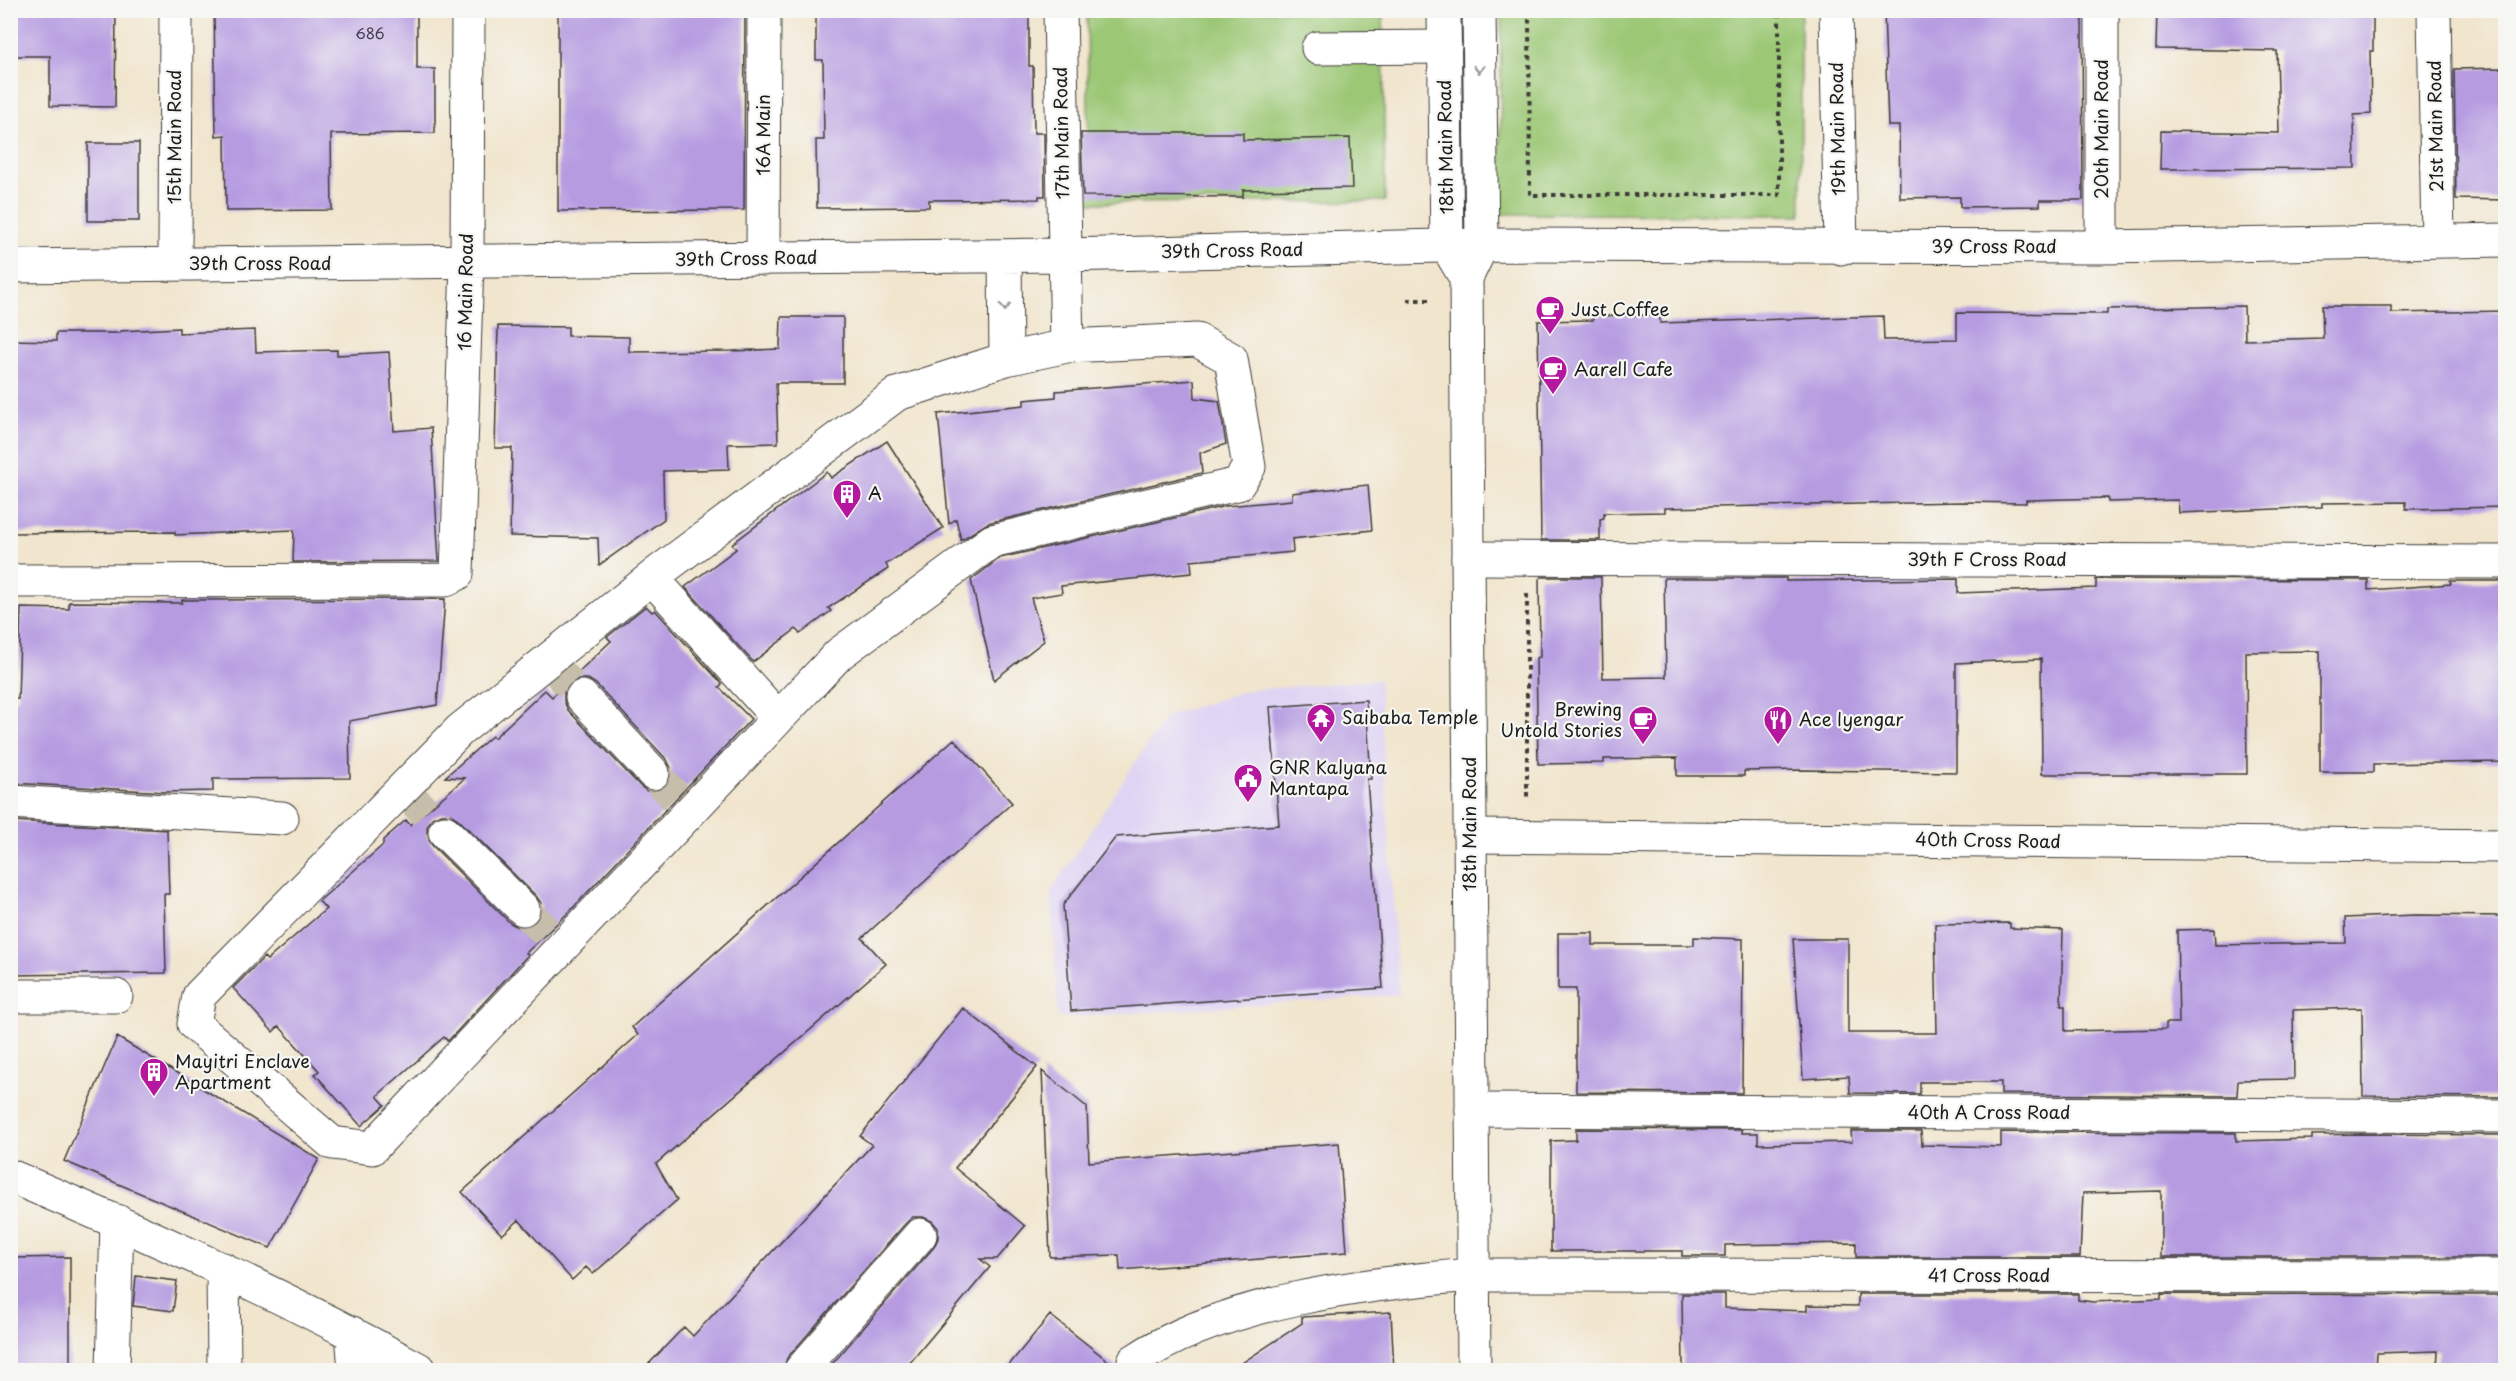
<svg xmlns="http://www.w3.org/2000/svg" width="2516" height="1381" font-family="'Playpen Sans',sans-serif">
  <rect width="100%" height="100%" fill="#f6f6f2"/>
  <filter id="ink" filterUnits="userSpaceOnUse"><feTurbulence type="fractalNoise" baseFrequency=".0167" numOctaves="2"/><feDisplacementMap in="SourceGraphic" scale="12" xChannelSelector="R" yChannelSelector="G"/><feConvolveMatrix kernelMatrix="1 2 1 2 8 2 1 2 1" color-interpolation-filters="sRGB"/></filter>
  <filter id="wash" filterUnits="userSpaceOnUse"><feTurbulence type="fractalNoise" baseFrequency=".008" numOctaves="4" result="noise"/><feDisplacementMap in="SourceGraphic" scale="24" xChannelSelector="R" yChannelSelector="G"/><feGaussianBlur stdDeviation="1.35" result="paint"/><feColorMatrix in="noise" values="0 0 0 0 0 0 0 0 0 0 0 0 0 0 0 0 0 1.4 0 .05"/><feComposite in="paint" operator="in"/></filter>
  <g filter="url(#wash)">
    <rect width="100%" height="100%" fill="#f1e5cd"/>
    <path fill="#e0d4f4" d="M 1379,680 L 1399,995 L 1058,1018 L 1051,891 L 1165,717 L 1247,690 Z"/>
    <path fill="#9cc876" stroke="#5c7249" stroke-width="1.5" d="M 1087,11 L 1383,11 L 1385,201 L 1089,203 Z
      M 1501,11 L 1801,11 L 1801,215 L 1500,214 Z"/>
    <g id="blocks">
      <path fill="#b69be1" fill-rule="evenodd" d="M 10,10 L 116,10 L 115,107 L 50,106 L 50,56 L 10,56 Z
        M 214,10 L 417,10 L 417,69 L 435,69 L 435,133 L 331,134 L 332,210 L 226,211 L 225,135 L 216,136 Z
        M 558,10 L 745,10 L 744,210 L 558,211 Z
        M 816,10 L 1029,10 L 1029,66 L 1033,66 L 1034,133 L 1044,133 L 1045,196 L 1039,196 L 1039,199 L 929,200 L 929,207 L 817,208 L 816,140 L 824,140 L 823,60 L 816,60 Z
        M 1884,10 L 2082,10 L 2083,200 L 2040,200 L 2040,206 L 1960,207 L 1960,197 L 1900,198 L 1899,126 L 1888,126 Z
        M 2157,10 L 2373,10 L 2373,51 L 2370,51 L 2371,114 L 2354,115 L 2355,168 L 2160,169 L 2161,131 L 2279,133 L 2277,51 L 2156,49 Z
        M 2505,68 L 2505,200 L 2456,199 L 2454,69 Z
        M 1081,133 L 1243,133 L 1243,140 L 1350,138 L 1352,188 L 1243,190 L 1243,197 L 1083,196 Z
        M 88,143 L 139,143 L 139,221 L 88,221 Z
        M 2244,306 L 2245,340 L 2323,338 L 2322,306 L 2391,306 L 2391,313 L 2505,311 L 2505,507 L 2406,509 L 2406,502 L 2322,503 L 2322,507 L 2179,513 L 2178,500 L 2108,502 L 2108,498 L 2026,500 L 2026,503 L 1961,502 L 1665,508 L 1665,512 L 1604,513 L 1604,518 L 1600,519 L 1600,540 L 1541,540 L 1538,321 L 1593,320 L 1593,316 L 1660,315 L 1660,323 L 1883,316 L 1884,340 L 1957,339 L 1957,313 L 2107,314 L 2107,309 Z
        M 781,317 L 843,317 L 843,383 L 776,383 L 778,443 L 728,444 L 729,469 L 663,471 L 664,519 L 599,565 L 598,538 L 510,536 L 512,448 L 495,448 L 498,326 L 568,327 L 568,336 L 629,337 L 629,352 L 732,351 L 780,349 Z
        M 179,328 L 179,333 L 255,330 L 256,352 L 337,350 L 337,355 L 389,352 L 394,431 L 431,428 L 439,561 L 293,562 L 294,530 L 175,535 L 175,532 L 10,533 L 10,340 L 56,341 L 56,333 L 120,333 L 120,331 Z
        M 1194,380 L 1195,398 L 1219,401 L 1226,444 L 1200,453 L 1202,473 L 988,523 L 961,540 L 956,519 L 949,524 L 938,414 L 1024,405 L 1024,400 L 1056,397 L 1056,391 Z
        M 887,441 L 943,528 L 886,564 L 888,569 L 828,608 L 831,611 L 800,634 L 796,629 L 753,662 L 685,587 L 736,549 L 732,544 L 827,472 L 831,478 Z
        M 1368,485 L 1372,530 L 1292,539 L 1293,552 L 1191,561 L 1192,573 L 1061,586 L 1062,593 L 1031,598 L 1044,641 L 994,680 L 971,580 L 1000,558 L 1226,506 L 1292,500 L 1292,493 Z
        M 1541,577 L 1601,577 L 1603,678 L 1666,677 L 1664,578 L 1786,578 L 1786,581 L 1958,579 L 1958,593 L 2096,588 L 2096,579 L 2368,580 L 2368,590 L 2451,584 L 2450,581 L 2505,581 L 2505,762 L 2374,764 L 2374,772 L 2320,772 L 2320,651 L 2246,652 L 2247,774 L 2042,774 L 2041,659 L 1956,663 L 1956,772 L 1804,770 L 1744,771 L 1744,776 L 1677,776 L 1677,758 L 1604,759 L 1604,763 L 1538,764 L 1536,658 L 1540,657 L 1539,579 Z
        M 445,599 L 437,705 L 349,721 L 350,778 L 213,779 L 213,791 L 165,792 L 13,783 L 13,699 L 18,699 L 21,608 L 69,609 L 69,602 L 182,603 L 182,600 Z
        M 646,606 L 652,612 L 655,610 L 722,684 L 719,687 L 751,719 L 569,912 L 526,953 L 528,955 L 448,1041 L 444,1037 L 377,1096 L 385,1105 L 361,1126 L 315,1074 L 319,1071 L 279,1026 L 273,1032 L 233,988 L 264,957 L 267,960 L 326,909 L 319,901 L 383,845 L 383,840 L 406,820 L 410,825 L 465,778 L 445,777 L 492,736 L 494,738 L 545,690 L 552,697 L 611,641 L 607,637 ZM 578,679 L 588,679 L 596,684 L 667,760 L 671,768 L 671,778 L 665,787 L 657,791 L 647,791 L 640,786 L 568,710 L 564,701 L 564,691 L 570,683 ZM 441,814 L 450,814 L 458,819 L 536,896 L 541,903 L 541,913 L 536,923 L 527,927 L 518,927 L 510,923 L 432,845 L 427,836 L 427,827 L 432,818 Z
        M 1366,700 L 1371,779 L 1367,779 L 1383,988 L 1071,1011 L 1063,905 L 1116,837 L 1279,825 L 1270,707 Z
        M 954,739 L 1012,803 L 862,938 L 886,964 L 656,1164 L 677,1200 L 593,1274 L 586,1267 L 572,1280 L 519,1220 L 502,1235 L 462,1192 L 638,1035 L 632,1027 Z
        M 14,821 L 167,830 L 169,894 L 164,894 L 166,973 L 10,975 L 10,824 L 14,824 Z
        M 2415,915 L 2505,916 L 2505,1097 L 2363,1096 L 2362,1008 L 2293,1010 L 2294,1079 L 2238,1080 L 2237,1096 L 2001,1094 L 2001,1082 L 1920,1082 L 1920,1094 L 1850,1093 L 1849,1076 L 1803,1079 L 1793,939 L 1848,939 L 1848,1033 L 1937,1033 L 1935,924 L 2010,923 L 2010,928 L 2063,930 L 2061,1006 L 2065,1006 L 2065,1031 L 2166,1029 L 2166,1023 L 2179,1023 L 2177,930 L 2214,929 L 2215,945 L 2346,943 L 2345,918 Z
        M 1558,933 L 1593,933 L 1593,945 L 1694,945 L 1694,937 L 1743,939 L 1742,1093 L 1576,1092 L 1576,989 L 1558,989 Z
        M 963,1008 L 1037,1067 L 955,1168 L 1025,1226 L 997,1259 L 980,1259 L 990,1267 L 903,1371 L 826,1371 L 934,1247 L 938,1238 L 938,1228 L 932,1221 L 923,1217 L 913,1217 L 906,1223 L 787,1358 L 783,1371 L 642,1371 L 684,1327 L 693,1336 L 872,1145 L 860,1136 Z
        M 117,1037 L 319,1159 L 270,1248 L 64,1161 Z
        M 1042,1071 L 1087,1107 L 1089,1162 L 1339,1143 L 1347,1252 L 1120,1270 L 1119,1255 L 1050,1257 Z
        M 1576,1129 L 1742,1130 L 1742,1133 L 1758,1133 L 1758,1144 L 1852,1142 L 1851,1131 L 1921,1131 L 1922,1145 L 2001,1147 L 2001,1132 L 2236,1133 L 2236,1141 L 2312,1139 L 2312,1135 L 2363,1134 L 2505,1135 L 2505,1257 L 2161,1257 L 2161,1191 L 2083,1193 L 2080,1257 L 1856,1257 L 1856,1243 L 1725,1245 L 1725,1256 L 1682,1256 L 1682,1251 L 1551,1251 L 1551,1141 L 1576,1140 Z
        M 70,1257 L 70,1371 L 10,1371 L 10,1311 L 15,1311 L 14,1258 Z
        M 136,1276 L 177,1281 L 173,1311 L 133,1306 Z
        M 1682,1294 L 1725,1294 L 1725,1308 L 1807,1311 L 1807,1305 L 1858,1306 L 1858,1294 L 2078,1294 L 2078,1300 L 2093,1302 L 2161,1299 L 2161,1294 L 2505,1295 L 2505,1371 L 2437,1371 L 2438,1351 L 2377,1353 L 2376,1371 L 1683,1371 Z
        M 1391,1312 L 1394,1371 L 1230,1371 L 1302,1323 L 1302,1317 Z
        M 1050,1315 L 1117,1368 L 1118,1371 L 1004,1371 Z"/>
    </g>
  </g>
  <g filter="url(#ink)">
    <use href="#blocks" fill-opacity="0" stroke="#3c3a37" stroke-width="1.5"/>
    <g fill="none" stroke-linecap="round" stroke-linejoin="round">
      <path stroke="#c6bdaa" stroke-width="33" stroke-dasharray="33 16" stroke-linecap="butt" d="M 548,661 L 582,697
        M 653,773 L 690,812
        M 402,789 L 445,832
        M 523,909 L 562,947"/>
      <g stroke="#3c3a37" stroke-width="35">
        <path id="minor" d="M 1060,10 L 1067,346
          M 1836,10 L 1841,248
          M 2102,10 L 2102,247
          M 2434,10 L 2438,241
          M 1318,48 L 1445,47
          M 1005,256 L 1006,359
          M 763,259 L 764,10
          M 175,264 L 176,10
          M 10,266 L 1065,255 L 1482,245 L 2102,247 L 2506,240
          M 1197,340 L 1231,359 L 1249,467 L 1238,484 L 992,541 L 839,654 L 372,1148 L 332,1143 L 194,1024 L 199,996 L 460,730 L 660,571 L 897,394 L 1006,359 L 1067,346 Z
          M 1468,558 L 2506,562
          M 652,578 L 778,718
          M 10,581 L 446,580 L 457,574 L 467,262 L 468,10
          M 582,697 L 653,773
          M 10,802 L 282,818
          M 445,832 L 523,909
          M 1470,836 L 2506,846
          M 10,996 L 116,996
          M 1472,1110 L 2506,1116
          M 10,1176 C 150,1235 288,1297 420,1370
          M 223,1269 L 224,1370
          M 352,1333 L 355,1370
          M 1134,1361 C 1222,1301 1368,1283 1473,1275 L 2506,1276
          M 113,1370 L 117,1221
          M 801,1370 L 920,1235"/>
      </g>
      <g stroke="#3c3a37" stroke-width="35">
        <path id="major" d="M 1444,10 L 1447,246 L 1466,278
          M 1474,1370 L 1466,278 L 1482,245 L 1479,10"/>
      </g>
      <path stroke="#3c3a37" stroke-width="4" stroke-dasharray="4.5 4.5" stroke-linecap="butt" d="M 1529,10 L 1530,195 L 1779,195 L 1779,10
        M 1407,300 L 1429,300
        M 1527,594 L 1527,800"/>
      <use href="#minor" stroke="#fff" stroke-width="33"/>
      <use href="#major" stroke="#fff" stroke-width="33"/>
    </g>
    <defs><path id="oneway-chevron" d="M-2-3.5L2.5 0L-2 3.5" fill="none" stroke-width="1.6" stroke-linecap="round" stroke-linejoin="round" transform="scale(1.5)"/></defs>
    <g stroke="#999">
      <use href="#oneway-chevron" transform="translate(1479 69) rotate(89)"/>
      <use href="#oneway-chevron" transform="translate(1005 307) rotate(89)"/>
    </g>
  </g>
  <defs>
    <g id="cafe-pin" transform="scale(1.5)"><path d="M0 17L-7.5 6A9.5 9.5 0 1 1 7.5 6Z" fill="#b5179e" stroke="#f6f6f2"/><path d="M-5.5-4.5H6V0H3Q3 3.5 0 3.5H-2.5Q-5.5 3.5-5.5 0ZM3-3.2v2h1.7v-2ZM-6 4.5H4V6H-6Z" fill="#fff"/></g>
    <g id="building-pin" transform="scale(1.5)"><path d="M0 17L-7.5 6A9.5 9.5 0 1 1 7.5 6Z" fill="#b5179e" stroke="#f6f6f2"/><path d="M-4-6H4V6H1V3H-1V6H-4ZM-2.5-4.3h1.7v1.8h-1.7ZM.8-4.3h1.7v1.8H.8ZM-2.5-1h1.7V.8h-1.7ZM.8-1h1.7V.8H.8Z" fill="#fff"/></g>
    <g id="temple-pin" transform="scale(1.5)"><path d="M0 17L-7.5 6A9.5 9.5 0 1 1 7.5 6Z" fill="#b5179e" stroke="#f6f6f2"/><path d="M0-6L5-2H3V0L6.5 2.5H4V6H1.5V3h-3V6H-4V2.5H-6.5L-3 0V-2H-5Z" fill="#fff"/></g>
    <g id="restaurant-pin" transform="scale(1.5)"><path d="M0 17L-7.5 6A9.5 9.5 0 1 1 7.5 6Z" fill="#b5179e" stroke="#f6f6f2"/><path d="M-5-6h1v4h1v-4h1v4h1v-4h1v5L-1.5 .5V6h-2V.5L-5-1ZM5-6V6H3V1.5H1.5Q1.5-4 5-6Z" fill="#fff"/></g>
    <g id="civic-pin" transform="scale(1.5)"><path d="M0 17L-7.5 6A9.5 9.5 0 1 1 7.5 6Z" fill="#b5179e" stroke="#f6f6f2"/><path d="M-.6-6.5H3V-4.5H.6V-3L4-1V1h2V6H-6V1h2V-1L-.6-3ZM-1.2 2.5V6h2.4V2.5Z" fill="#fff"/></g>
  </defs>
  <g fill-rule="evenodd">
    <use href="#cafe-pin" x="1550" y="310"/>
    <use href="#cafe-pin" x="1553" y="370"/>
    <use href="#building-pin" x="847" y="494"/>
    <use href="#temple-pin" x="1321" y="718"/>
    <use href="#cafe-pin" x="1643" y="720"/>
    <use href="#restaurant-pin" x="1778" y="720"/>
    <use href="#civic-pin" x="1248" y="778"/>
    <use href="#building-pin" x="154" y="1072"/>
  </g>
  <g text-anchor="middle" stroke-width="4.5" stroke-linejoin="round" paint-order="stroke">
    <g font-size="15" fill="#423c4d">
      <text x="370" y="39">686</text>
    </g>
    <g font-size="18" fill="#1c1c1c" stroke="#f6f6f2">
      <text transform="translate(2436 126) rotate(-91)" y="6">21st Main Road</text>
      <text transform="translate(1838 129) rotate(-91)" y="6">19th Main Road</text>
      <text transform="translate(2102 129) rotate(-90)" y="6">20th Main Road</text>
      <text transform="translate(1062 133) rotate(-91)" y="6">17th Main Road</text>
      <text transform="translate(764 135) rotate(-90)" y="6">16A Main</text>
      <text transform="translate(175 137) rotate(-90)" y="6">15th Main Road</text>
      <text transform="translate(1446 147) rotate(-91)" y="6">18th Main Road</text>
      <text x="1994" y="253">39 Cross Road</text>
      <text transform="translate(1232 251) rotate(-1)" y="6">39th Cross Road</text>
      <text transform="translate(746 259) rotate(-1)" y="6">39th Cross Road</text>
      <text x="260" y="270">39th Cross Road</text>
      <text transform="translate(466 292) rotate(-89)" y="6">16 Main Road</text>
      <text x="1987" y="566">39th F Cross Road</text>
      <text transform="translate(1470 824) rotate(-90)" y="6">18th Main Road</text>
      <text transform="translate(1988 841) rotate(1)" y="6">40th Cross Road</text>
      <text x="1989" y="1119">40th A Cross Road</text>
      <text x="1989" y="1282">41 Cross Road</text>
    </g>
    <g font-size="18" fill="#1c1c1c" stroke="#f6f6f2" text-anchor="start">
      <text x="1571" y="316">Just Coffee</text>
      <text x="1574" y="376">Aarell Cafe</text>
      <text x="868" y="500">A</text>
      <text x="1622" y="716" text-anchor="end">Brewing<tspan x="1622" dy="21">Untold Stories</tspan></text>
      <text x="1342" y="724">Saibaba Temple</text>
      <text x="1799" y="726">Ace Iyengar</text>
      <text x="1269" y="774">GNR Kalyana<tspan x="1269" dy="21">Mantapa</tspan></text>
      <text x="175" y="1068">Mayitri Enclave<tspan x="175" dy="21">Apartment</tspan></text>
    </g>
  </g>
  <rect width="2516" height="1381" fill="none" stroke="#f6f6f2" stroke-width="36"/>
</svg>
